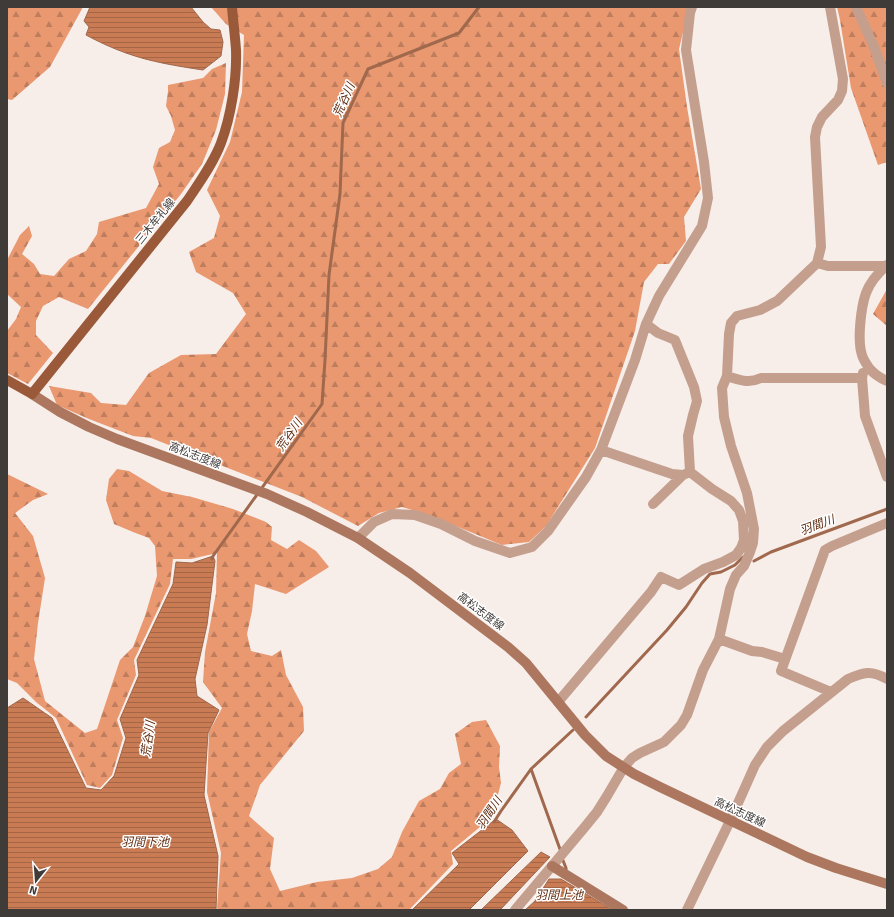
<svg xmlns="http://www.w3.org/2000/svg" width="894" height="917" font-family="Signika,'Noto Sans JP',sans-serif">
  <defs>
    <pattern id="forest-firs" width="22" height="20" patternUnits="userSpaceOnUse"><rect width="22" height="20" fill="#e99870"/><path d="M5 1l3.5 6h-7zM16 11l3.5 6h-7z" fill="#be7d5d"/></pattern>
    <pattern id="water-rules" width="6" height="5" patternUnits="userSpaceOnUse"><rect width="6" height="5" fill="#c97b54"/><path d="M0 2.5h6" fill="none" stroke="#a56647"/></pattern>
  </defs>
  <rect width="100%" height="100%" fill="#f7ede9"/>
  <path fill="url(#forest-firs)" d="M 7,7 L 83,7 L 50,67 L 12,100 L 7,99 Z
    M 211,7 L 689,7 L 679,49 L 687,107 L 701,189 L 684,217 L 686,241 L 669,264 L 658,264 L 644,282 L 635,331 L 595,448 L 546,526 L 529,542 L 502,545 L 429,515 L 402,507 L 379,513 L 358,526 L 302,497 L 151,438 L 133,436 L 89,419 L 57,405 L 49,386 L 91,393 L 101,403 L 126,405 L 149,373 L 181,355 L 216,354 L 246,314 L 233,293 L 196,272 L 189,252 L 214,238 L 220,216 L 207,190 L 230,142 L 242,92 L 244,35 L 226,24 Z
    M 837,7 L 887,7 L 887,162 L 878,165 L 851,88 L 840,20 Z
    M 226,63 L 225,94 L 216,130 L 202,164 L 181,194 L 88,309 L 59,297 L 43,306 L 36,321 L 36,335 L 53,353 L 28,384 L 7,373 L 7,331 L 16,319 L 21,307 L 7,294 L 7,260 L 20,235 L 29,226 L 32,236 L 22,254 L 34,264 L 40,274 L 54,276 L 69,259 L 86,251 L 97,234 L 99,222 L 146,208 L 159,184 L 153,167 L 159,148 L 170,142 L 175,130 L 171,116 L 166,106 L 168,91 L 168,85 L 203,78 L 212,69 Z
    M 887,289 L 887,326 L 873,314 Z
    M 117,469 L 129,471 L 162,491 L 192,497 L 233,509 L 266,522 L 272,527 L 271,540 L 287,549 L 299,540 L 316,551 L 329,567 L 286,594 L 255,584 L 252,611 L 247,634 L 251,651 L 272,656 L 281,650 L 286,675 L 303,707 L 304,731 L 260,785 L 249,816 L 274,838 L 270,869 L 280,891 L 317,882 L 352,878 L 378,869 L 392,857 L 402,832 L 419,801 L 440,789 L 449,773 L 461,764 L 455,734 L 472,722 L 486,720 L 500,746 L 499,767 L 501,783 L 492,817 L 451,851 L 453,864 L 409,910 L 219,910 L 217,908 L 221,853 L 207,792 L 209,732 L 222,708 L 203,682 L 205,652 L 216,593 L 217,553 L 191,559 L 173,559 L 170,584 L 134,660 L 136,675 L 117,720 L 123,738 L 112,775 L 100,788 L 87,785 L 56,718 L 36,702 L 17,683 L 7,679 L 7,474 L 48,494 L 33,500 L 15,513 L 33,536 L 45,578 L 38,623 L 34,659 L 45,701 L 85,733 L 97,729 L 120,660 L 133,647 L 145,616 L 157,576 L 155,546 L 149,538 L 133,532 L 114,524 L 106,500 L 109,479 Z"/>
  <path fill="url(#water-rules)" stroke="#a0684c" d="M 90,7 L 191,7 L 203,22 L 211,29 L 220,30 L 223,42 L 221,56 L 203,70 C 177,66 151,62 126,53 C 112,48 99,42 86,35 L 89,27 L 84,21 Z
    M 213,556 L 215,561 L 207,625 L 195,679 L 197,696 L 219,710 L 208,733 L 204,795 L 218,856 L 216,910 L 7,910 L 7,708 L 23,698 L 52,718 L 86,788 L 101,790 L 114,776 L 126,738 L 120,719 L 139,675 L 137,660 L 173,584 L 176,562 L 192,563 Z
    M 496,819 L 512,830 L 528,851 L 469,910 L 412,910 L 459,864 L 452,853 Z
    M 541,852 L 550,857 L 500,910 L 481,910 Z
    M 549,879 L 561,879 L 613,910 L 525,910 L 535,901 Z"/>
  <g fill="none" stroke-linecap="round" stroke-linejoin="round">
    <path stroke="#a0684c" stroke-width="3" d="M 212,559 L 213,556 L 322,404 L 325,360 L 329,275 L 340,194 L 343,123 L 368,69 L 459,33 L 479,7
      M 754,561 L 771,552 L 887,509
      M 586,717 L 667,630 L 686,607 L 702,583 L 710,574 L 721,572 L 735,565 L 743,557
      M 531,769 L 561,852
      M 494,822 L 501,811 L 531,769 L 573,730
      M 562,858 L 566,868 L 566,872"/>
    <path stroke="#c49f8e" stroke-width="10" d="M 856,7 L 874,47 L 887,83
      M 817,263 L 828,266 L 886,266
      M 887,265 C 878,273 870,282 866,293 C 861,307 857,340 862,355 C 863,359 867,365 869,368 C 874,374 880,378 887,381
      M 863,373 L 862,378 L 865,416 L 887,477
      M 727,376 C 740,380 748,384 761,378 L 862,378
      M 601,450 L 672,474 L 683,475 L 690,472
      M 653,504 L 683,475
      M 358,538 L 374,522 L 392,514 L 415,515 L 441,524 L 475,541 L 510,553 L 532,547 L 548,531 L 586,477 L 601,450 L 635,360 L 646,324 L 659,296 L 702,226 L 708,198 L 704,162 L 686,50 L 690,13 L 692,7
      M 719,639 L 752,651 L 762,652 L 785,659
      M 831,692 L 781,671 L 825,550 L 832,546 L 887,523
      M 558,702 L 651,592 L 661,577 L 679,585 L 704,569 L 723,562 L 736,555 L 741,548 L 744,540 L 743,521 L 739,510 L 731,501 L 712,489 L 690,472 L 688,436 L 693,415 L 697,401 L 694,387 L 675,340 L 658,333 L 646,324
      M 515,910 L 584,828 L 597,812 L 607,796 L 624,767 L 632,758 L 640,753 L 664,742 L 681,725 L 687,715 L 703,670 L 719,639 L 730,589 L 736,575 L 744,566 L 750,552 L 753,543 L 754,529 L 747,493 L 731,446 L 724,417 L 722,388 L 727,376 L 729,334 L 731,323 L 737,316 L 760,310 L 777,301 L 817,263 L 821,247 L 815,137 L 817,127 L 822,117 L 838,100 L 842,91 L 843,79 L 830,7
      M 687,910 L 730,821 L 755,765 L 767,747 L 783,731 L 848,679 C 864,672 871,670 887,679"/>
    <path stroke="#ac775e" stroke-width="10" d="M 32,394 L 60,412 L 89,427 L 117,439 L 267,494 L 307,512 L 358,538 L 410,573 L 508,647 L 526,663 L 585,735 L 606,756 L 634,774 L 660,787 L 807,857 L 836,868 L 887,884
      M 552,866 L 623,910"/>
    <path stroke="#9a5a3a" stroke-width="10" d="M 7,380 L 32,394 L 187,201 C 199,183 213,164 221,143 C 231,116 237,79 236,50 C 235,35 233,21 232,7"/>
  </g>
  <g text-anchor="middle" stroke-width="3" stroke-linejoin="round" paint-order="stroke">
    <g font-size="11" fill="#3f3b39" stroke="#fff">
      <text transform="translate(155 221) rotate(-51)" y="4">三木牟礼線</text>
      <text transform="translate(195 455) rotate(21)" y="4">高松志度線</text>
      <text transform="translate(481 611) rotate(37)" y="4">高松志度線</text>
      <text transform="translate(740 812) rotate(25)" y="4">高松志度線</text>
    </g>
    <g font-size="12" font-style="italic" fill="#612d11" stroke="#fff">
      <text transform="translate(344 100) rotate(-66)" y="4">荒谷川</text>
      <text transform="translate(289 435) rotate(-55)" y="4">荒谷川</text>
      <text transform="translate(817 525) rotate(-20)" y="4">羽間川</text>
      <text transform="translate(148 739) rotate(-82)" y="4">荒谷川</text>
      <text transform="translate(489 813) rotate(-56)" y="4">羽間川</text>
      <text x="145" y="846">羽間下池</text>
      <text x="559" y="899">羽間上池</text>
    </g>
  </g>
  <rect width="894" height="917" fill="none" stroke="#3f3b39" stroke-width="16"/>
  <g transform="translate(36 881) rotate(197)" stroke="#ffffff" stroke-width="3" paint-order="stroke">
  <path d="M0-3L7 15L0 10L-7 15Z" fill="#3f3b39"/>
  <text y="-6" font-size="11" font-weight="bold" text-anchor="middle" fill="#3f3b39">N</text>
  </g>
</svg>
